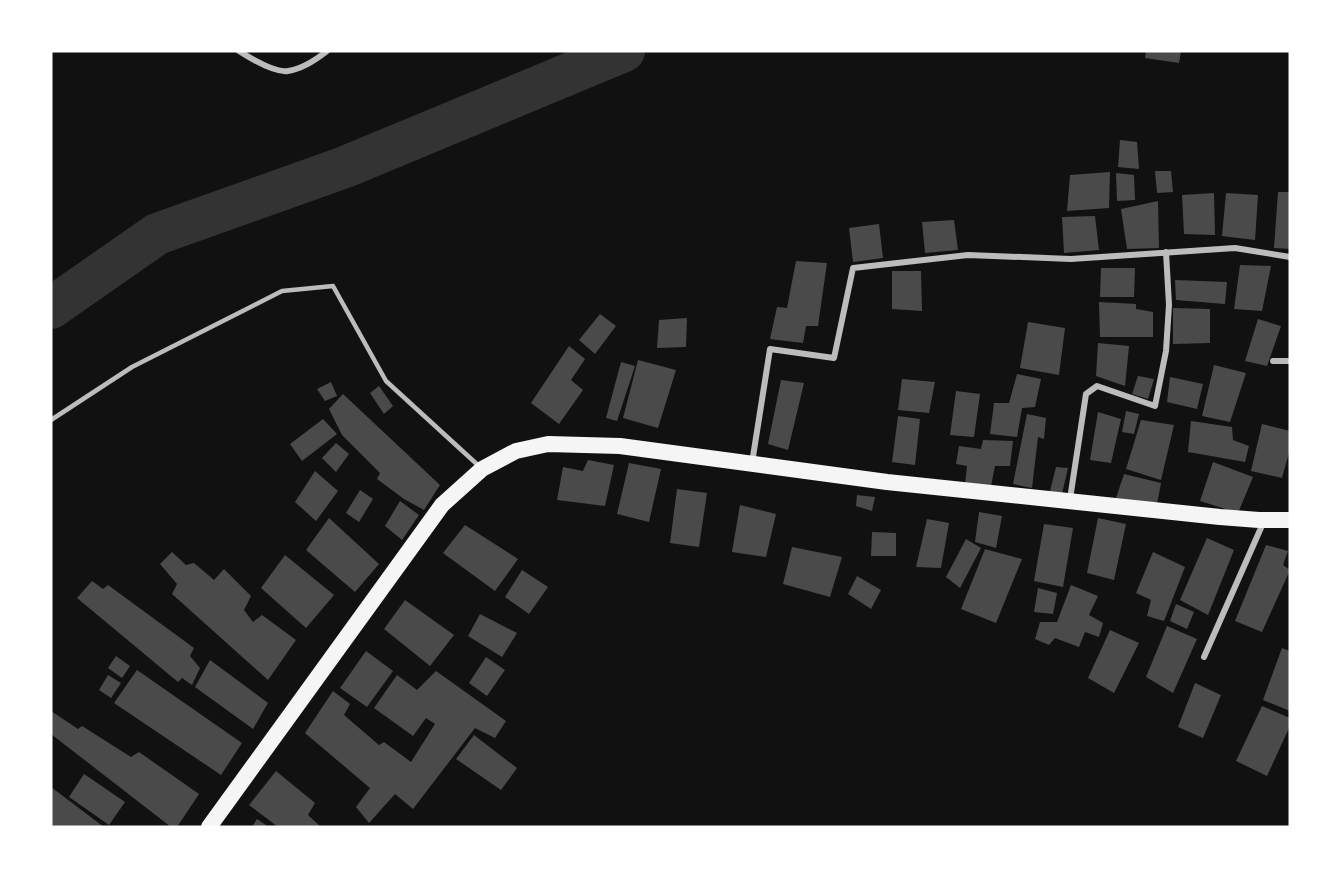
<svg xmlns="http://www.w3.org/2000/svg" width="1341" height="878" font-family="'DejaVu Sans',sans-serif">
  <rect width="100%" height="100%" fill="#111"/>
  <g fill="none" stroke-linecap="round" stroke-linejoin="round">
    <path stroke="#333" stroke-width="42" d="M 51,308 L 157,234 L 345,167 L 624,51"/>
  </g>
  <path fill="#4a4a4a" d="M 1146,51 L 1181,51 L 1179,63 L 1145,58 Z
    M 1120,140 L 1137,142 L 1139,169 L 1118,167 Z
    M 1155,171 L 1171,171 L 1173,192 L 1157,193 Z
    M 1110,172 L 1109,208 L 1067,211 L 1070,175 Z
    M 1116,173 L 1134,175 L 1135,200 L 1117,201 Z
    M 1278,192 L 1290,192 L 1290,249 L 1274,248 Z
    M 1214,193 L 1215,235 L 1184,234 L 1182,195 Z
    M 1226,193 L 1258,195 L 1255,240 L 1222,236 Z
    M 1158,201 L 1159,248 L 1127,249 L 1121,209 Z
    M 1095,216 L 1099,250 L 1064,253 L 1062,217 Z
    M 954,220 L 958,250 L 925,253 L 922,222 Z
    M 879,224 L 883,258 L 853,262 L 849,228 Z
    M 796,261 L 827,263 L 818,326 L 806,326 L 803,343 L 770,339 L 777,307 L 787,308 Z
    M 1240,265 L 1271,266 L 1262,311 L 1234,309 Z
    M 1101,268 L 1135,268 L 1134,297 L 1100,297 Z
    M 892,271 L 921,271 L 922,311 L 892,309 Z
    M 1175,280 L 1227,282 L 1225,304 L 1176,300 Z
    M 1099,302 L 1136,304 L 1136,309 L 1153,312 L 1153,337 L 1100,337 Z
    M 1173,308 L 1210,309 L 1210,343 L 1173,344 Z
    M 600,314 L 616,326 L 595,354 L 579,340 Z
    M 687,318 L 686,347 L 657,348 L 659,320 Z
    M 1258,319 L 1281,326 L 1267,366 L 1245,361 Z
    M 1028,322 L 1065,328 L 1059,375 L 1020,368 Z
    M 1098,343 L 1129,346 L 1125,386 L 1096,376 Z
    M 569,346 L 585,359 L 571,380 L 583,390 L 559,424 L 531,403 Z
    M 638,360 L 676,370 L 658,428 L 623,418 Z
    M 621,362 L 635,366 L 617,421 L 606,418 Z
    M 1214,365 L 1246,373 L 1230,422 L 1202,416 Z
    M 1017,374 L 1041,379 L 1035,407 L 1022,408 L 1017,437 L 990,434 L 994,403 L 1009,403 Z
    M 1138,376 L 1154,379 L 1148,399 L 1132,394 Z
    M 1170,377 L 1203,384 L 1197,409 L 1167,402 Z
    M 902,379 L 935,382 L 929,413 L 898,410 Z
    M 781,380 L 804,383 L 788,450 L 768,444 Z
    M 331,382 L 337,396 L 325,401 L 317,389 Z
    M 379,386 L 393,406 L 384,414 L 370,393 Z
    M 956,391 L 980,394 L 974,437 L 950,435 Z
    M 343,394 L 440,485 L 424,510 L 404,499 L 377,479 L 380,473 L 342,435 L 329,409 Z
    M 1126,411 L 1139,414 L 1134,434 L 1122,432 Z
    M 1098,412 L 1121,419 L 1111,463 L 1090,460 Z
    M 1027,414 L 1046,418 L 1044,439 L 1038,437 L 1032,488 L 1013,484 Z
    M 898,416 L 920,419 L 915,465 L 892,462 Z
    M 323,419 L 337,434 L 302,461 L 290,444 Z
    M 1141,420 L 1174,425 L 1161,480 L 1126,469 Z
    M 1191,421 L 1232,427 L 1233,440 L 1249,446 L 1245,462 L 1188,452 Z
    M 1262,424 L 1290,431 L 1290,449 L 1282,478 L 1251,471 Z
    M 983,440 L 1013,441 L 1010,466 L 995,466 L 991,486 L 965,484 L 967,466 L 956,464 L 959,446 L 981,449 Z
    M 336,443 L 349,454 L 336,472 L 322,458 Z
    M 588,460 L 614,465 L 605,506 L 557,500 L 563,467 L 583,471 Z
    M 1213,462 L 1253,477 L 1238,513 L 1200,501 Z
    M 629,463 L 661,469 L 649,522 L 617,514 Z
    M 1056,467 L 1068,468 L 1062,494 L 1050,491 Z
    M 315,471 L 338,491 L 316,521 L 295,502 Z
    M 1124,474 L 1161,483 L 1157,504 L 1116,498 Z
    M 677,489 L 707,493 L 699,547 L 670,543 Z
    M 360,490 L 373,499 L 359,522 L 346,513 Z
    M 857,495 L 875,497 L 872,511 L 856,506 Z
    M 400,501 L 419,515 L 402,540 L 385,526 Z
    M 740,505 L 776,514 L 766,557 L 732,552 Z
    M 979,512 L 1002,516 L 996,548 L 975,542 Z
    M 329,518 L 379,564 L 355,592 L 306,550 Z
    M 1098,518 L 1126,524 L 1114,580 L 1087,573 Z
    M 927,519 L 949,523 L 941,568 L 916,567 Z
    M 1044,524 L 1073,528 L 1063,587 L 1034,581 Z
    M 465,525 L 518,559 L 495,591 L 443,553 Z
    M 872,532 L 896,533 L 896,556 L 871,556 Z
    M 1207,538 L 1234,550 L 1208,615 L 1180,600 Z
    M 966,539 L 981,548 L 960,588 L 946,577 Z
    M 1266,545 L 1288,551 L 1283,565 L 1290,570 L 1262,632 L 1235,621 Z
    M 792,547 L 842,557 L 830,597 L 783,584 Z
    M 985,549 L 1022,559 L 996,623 L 961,609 Z
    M 172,552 L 186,565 L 194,563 L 214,580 L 224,569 L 251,596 L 244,610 L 253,622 L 262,615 L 296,640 L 268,680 L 172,594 L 177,584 L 160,564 Z
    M 1153,552 L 1185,567 L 1164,621 L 1147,616 L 1151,600 L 1136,593 Z
    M 285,555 L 334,595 L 306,628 L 261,588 Z
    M 522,570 L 548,587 L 529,614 L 505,597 Z
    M 857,576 L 881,590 L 871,609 L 848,594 Z
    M 92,581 L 103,589 L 108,585 L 194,648 L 190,656 L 200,668 L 192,685 L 182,678 L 178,682 L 77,598 Z
    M 1071,585 L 1098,596 L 1089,615 L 1103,623 L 1099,637 L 1085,632 L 1079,647 L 1055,638 L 1049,645 L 1035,639 L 1040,622 L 1057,622 Z
    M 1038,588 L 1057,593 L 1053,614 L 1034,612 Z
    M 405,600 L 454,635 L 430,666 L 384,629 Z
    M 1176,604 L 1194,612 L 1187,629 L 1170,621 Z
    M 480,614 L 517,633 L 502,657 L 468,636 Z
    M 1167,626 L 1197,639 L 1173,693 L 1146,677 Z
    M 1110,630 L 1139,643 L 1114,693 L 1088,678 Z
    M 1282,648 L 1290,651 L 1290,711 L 1263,700 Z
    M 366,651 L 393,671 L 367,707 L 340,688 Z
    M 116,656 L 130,666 L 122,678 L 108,668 Z
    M 486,657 L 505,670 L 487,696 L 469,683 Z
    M 210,660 L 268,703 L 253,729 L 195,687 Z
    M 137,670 L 242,743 L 221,775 L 114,703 Z
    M 436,671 L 506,721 L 495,738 L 475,728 L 413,809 L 395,794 L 369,823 L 356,807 L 370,788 L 305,733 L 333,691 L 350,704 L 344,715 L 379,745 L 384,742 L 411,762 L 435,724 L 426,718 L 413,736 L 374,708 L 397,675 L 417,690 Z
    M 108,675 L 121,683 L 111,698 L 99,690 Z
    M 1195,683 L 1221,695 L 1203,738 L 1178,727 Z
    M 1262,706 L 1290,718 L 1290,726 L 1267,776 L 1236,761 Z
    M 51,711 L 78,729 L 82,726 L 131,757 L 139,752 L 199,794 L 177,827 L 171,827 L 51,734 Z
    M 474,735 L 517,768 L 501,790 L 456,759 Z
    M 276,771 L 315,803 L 308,815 L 321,827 L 278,827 L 249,805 Z
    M 84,774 L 125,802 L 109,825 L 69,797 Z
    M 51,787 L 104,827 L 51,827 Z
    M 257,819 L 269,827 L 252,827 Z"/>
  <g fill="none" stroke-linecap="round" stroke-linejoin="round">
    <path stroke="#bcbcbc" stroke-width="4.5" d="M 51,420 L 132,367 L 282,291 L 333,286 L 386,381 L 480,467"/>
    <path stroke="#bcbcbc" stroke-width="6" d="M 239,51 C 250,58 275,73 288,71 C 301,69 317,59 327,51
      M 1273,361 L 1290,361
      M 752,463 L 770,349 L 834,358 L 853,268 L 968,255 L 1071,259 L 1235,248 L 1290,257
      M 1070,499 L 1086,394 L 1097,386 L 1155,406 L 1166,351 L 1169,305 L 1166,252
      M 1204,657 L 1264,521"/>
    <path stroke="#f5f5f5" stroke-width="16" d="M 209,827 L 442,505 L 482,469 L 516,451 L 548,444 L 620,446 L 887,482 L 1220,517 L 1259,520 L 1290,520"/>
  </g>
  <rect width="1341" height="878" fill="none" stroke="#ffffff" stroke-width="105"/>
</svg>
